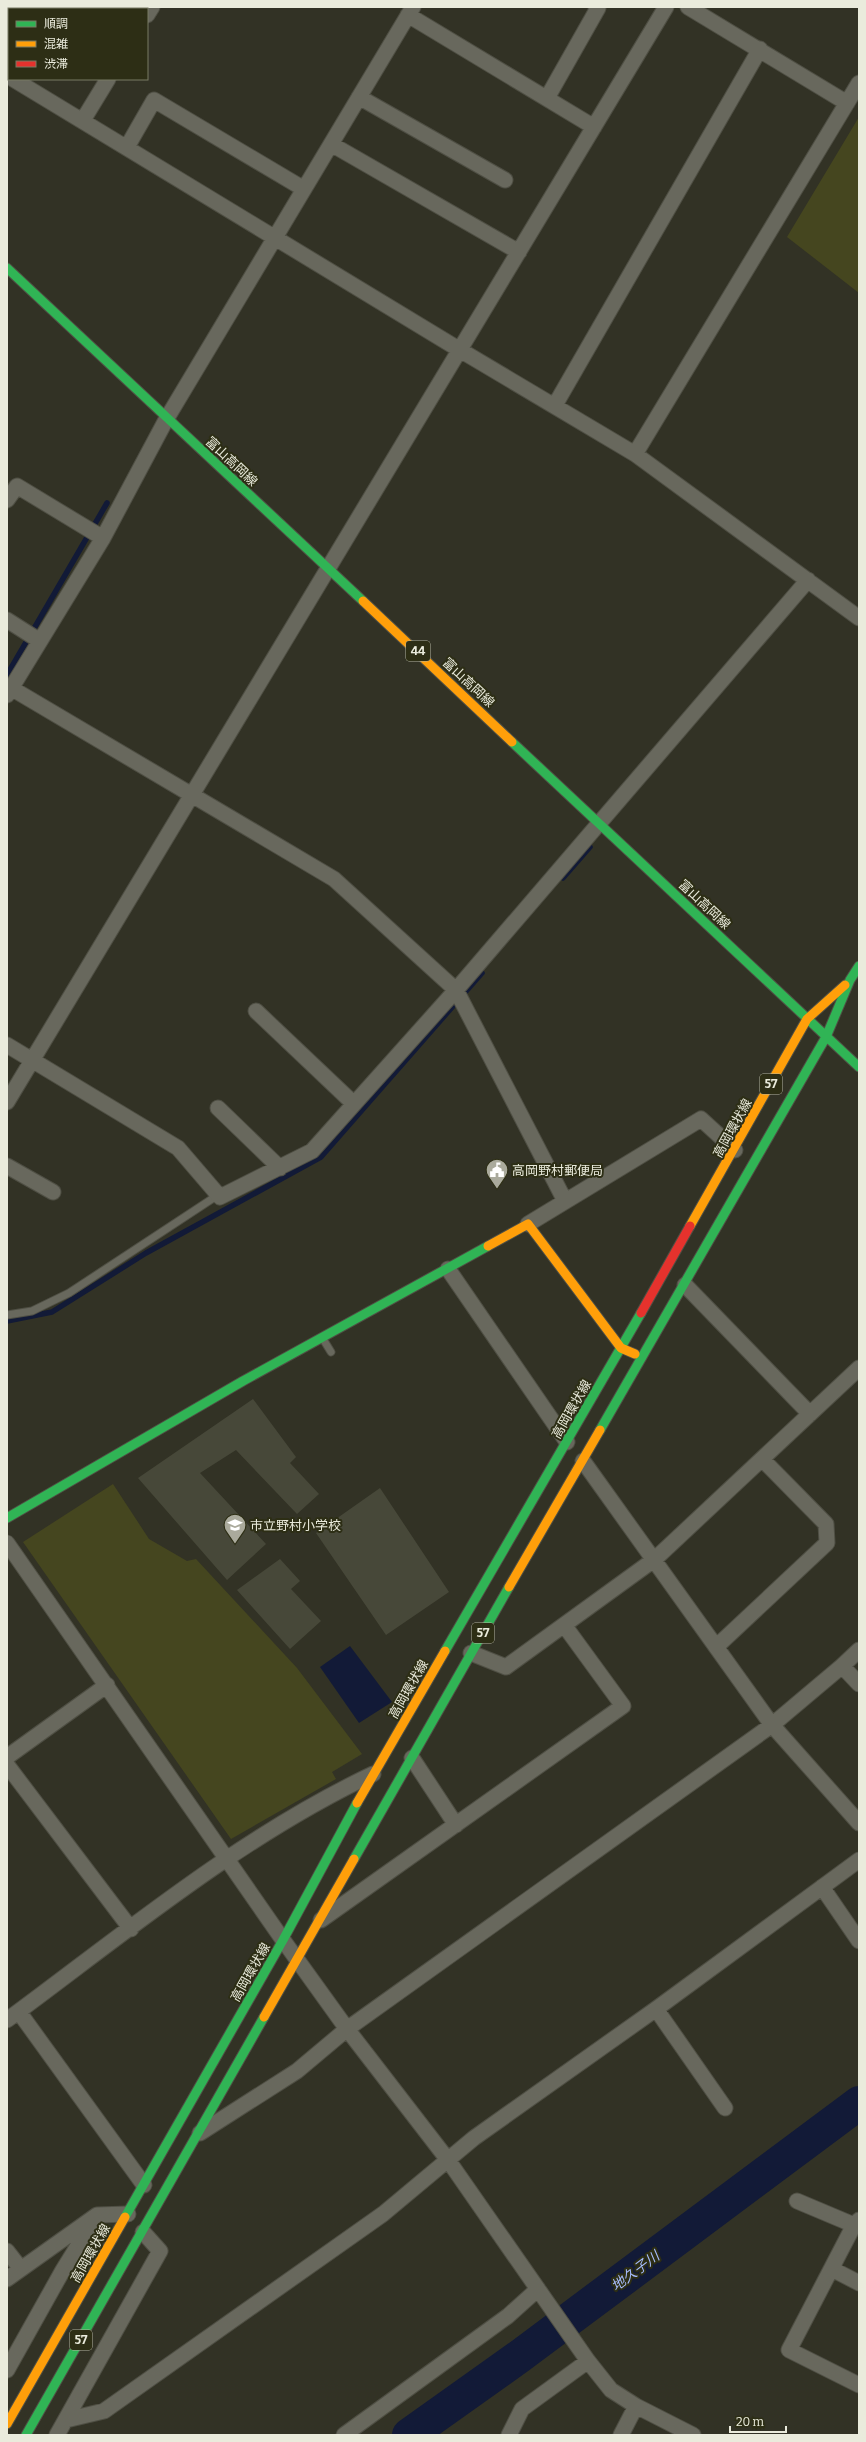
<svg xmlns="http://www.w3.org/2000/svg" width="866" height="2442" font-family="Bitter,'Noto Sans JP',serif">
  <rect width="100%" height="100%" fill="#323225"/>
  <path fill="#45461f" d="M 859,117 L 859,293 L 787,237 Z
    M 113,1484 L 149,1539 L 187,1561 L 196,1559 L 297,1668 L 362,1754 L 332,1772 L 336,1779 L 231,1839 L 23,1542 Z"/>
  <path fill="#121a37" d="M 350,1646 L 392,1702 L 359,1723 L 320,1667 Z"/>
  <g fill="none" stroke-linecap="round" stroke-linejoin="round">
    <path stroke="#121a37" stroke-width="5.5" d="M 7,675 L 107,503
      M 563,878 L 590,847
      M 7,1321 L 52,1312 L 146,1253 L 321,1157 L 482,973"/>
    <path stroke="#121a37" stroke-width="34" d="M 409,2435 L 520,2356 L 859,2103"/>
  </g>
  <path fill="#474839" d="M 253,1399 L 296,1457 L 290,1463 L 319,1494 L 297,1514 L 236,1450 L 200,1473 L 266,1544 L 227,1580 L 138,1478 Z
    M 380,1488 L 449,1592 L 386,1635 L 316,1533 Z
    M 280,1559 L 300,1581 L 291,1589 L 321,1621 L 290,1649 L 237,1590 Z"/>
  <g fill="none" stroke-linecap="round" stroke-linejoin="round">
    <g stroke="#4f4f44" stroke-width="9">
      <path id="lane" d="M 7,1315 L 32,1311 L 69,1293 L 218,1195
        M 323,1339 L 331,1352"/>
    </g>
    <g stroke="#4f4f44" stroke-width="17">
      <path id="street" d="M 688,7 L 847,103
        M 147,15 L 152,7
        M 408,15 L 594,127
        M 13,79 L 460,350 L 635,454 L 859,618
        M 359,97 L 505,180
        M 547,98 L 598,8 L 596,7
        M 83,120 L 108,79
        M 331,144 L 519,252
        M 127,147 L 154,100 L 304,189
        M 555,405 L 760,49
        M 635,454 L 859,83
        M 7,500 L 17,486 L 103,538
        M 7,620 L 40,641
        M 11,688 L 334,879 L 456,990 L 565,1201
        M 7,695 L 103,538 L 167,418 L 413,7
        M 256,1011 L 353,1103
        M 7,1045 L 178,1148 L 220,1197 L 312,1151 L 456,990 L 808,580
        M 7,1102 L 666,7
        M 218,1108 L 280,1168
        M 7,1166 L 53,1192
        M 528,1224 L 701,1119 L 735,1150
        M 448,1269 L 567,1442
        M 685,1285 L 810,1414
        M 583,1461 L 772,1725 L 859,1823
        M 7,1543 L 283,1940 L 347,2029 L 448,2160 L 588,2361 L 611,2390 L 636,2406 L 693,2435
        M 716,1647 L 827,1543 L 826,1524 L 762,1459
        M 471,1653 L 506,1667 L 655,1559 L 859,1368
        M 842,1666 L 859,1650
        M 7,1757 L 107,1685
        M 412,1758 L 456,1825
        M 7,1765 L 131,1929
        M 822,1887 L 859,1941
        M 321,1920 L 623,1706 L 564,1625
        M 656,2009 L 725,2108
        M 19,2012 L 144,2185
        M 7,2020 C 125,1933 240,1837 373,1774
        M 200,2133 L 297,2071 L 347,2029 L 772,1725 L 842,1666 L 859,1684
        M 797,2201 L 854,2225
        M 859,2220 L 854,2225 L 789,2350 L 859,2385
        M 7,2251 L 21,2269
        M 832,2269 L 859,2283
        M 7,2279 L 97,2215 L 128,2214
        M 7,2370 L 63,2270 L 97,2215
        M 66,2420 L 104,2411 L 383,2214 L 474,2138 L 656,2009 L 859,1860
        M 57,2435 L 160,2251 L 143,2232
        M 344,2435 L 508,2316 L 538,2289
        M 509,2435 L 522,2409 L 588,2361
        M 621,2435 L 636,2406"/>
    </g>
    <g stroke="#4f4f44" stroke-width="11">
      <path id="fast" d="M 7,268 L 363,601
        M 512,742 L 859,1067
        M 600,1430 L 826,1037 L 850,980 L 859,966
        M 7,1518 L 243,1381 L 488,1246
        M 445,1651 L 641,1313
        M 354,1859 L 509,1587
        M 125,2217 L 283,1940 L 357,1803
        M 26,2435 L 264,2017"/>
    </g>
    <g stroke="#4f4f44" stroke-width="11">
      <path id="slow" d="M 363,601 L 512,742
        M 690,1226 L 807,1019 L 845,985
        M 488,1246 L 528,1224 L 621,1348 L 635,1354
        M 509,1587 L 600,1430
        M 357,1803 L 445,1651
        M 264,2017 L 354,1859
        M 7,2424 L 125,2217"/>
    </g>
    <g stroke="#4f4f44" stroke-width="11">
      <path id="jam" d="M 641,1313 L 690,1226"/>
    </g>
    <use href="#lane" stroke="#68685d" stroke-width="7"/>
    <use href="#street" stroke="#68685d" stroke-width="15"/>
    <use href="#fast" stroke="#30b455" stroke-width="9"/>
    <use href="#slow" stroke="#ff9f0a" stroke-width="9"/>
    <use href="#jam" stroke="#e5322d" stroke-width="9"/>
  </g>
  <defs>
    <g id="civic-pin" transform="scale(1.15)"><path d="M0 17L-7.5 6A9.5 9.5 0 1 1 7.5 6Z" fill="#aaaa9c" stroke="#2d2e15"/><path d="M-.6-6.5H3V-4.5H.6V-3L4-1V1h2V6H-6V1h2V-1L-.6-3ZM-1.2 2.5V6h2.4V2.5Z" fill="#fff"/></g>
    <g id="school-pin" transform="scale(1.15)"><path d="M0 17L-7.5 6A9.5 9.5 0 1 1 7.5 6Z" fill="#aaaa9c" stroke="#2d2e15"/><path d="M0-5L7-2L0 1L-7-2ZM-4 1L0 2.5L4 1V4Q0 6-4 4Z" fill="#fff"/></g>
  </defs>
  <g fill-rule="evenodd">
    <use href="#civic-pin" x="497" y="1170"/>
    <use href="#school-pin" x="235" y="1525"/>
  </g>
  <g text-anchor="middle" stroke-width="4" stroke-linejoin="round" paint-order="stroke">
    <g fill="#2d2e15" stroke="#b1b2a0" stroke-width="1">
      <rect x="406" y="641" width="24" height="20" rx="3"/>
      <rect x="760" y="1074" width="22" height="20" rx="3"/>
      <rect x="472" y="1623" width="22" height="20" rx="3"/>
      <rect x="70" y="2330" width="22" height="20" rx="3"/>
    </g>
    <g font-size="12" font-weight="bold" fill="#eaebdc">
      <text x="418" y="655">44</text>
      <text x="771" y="1088">57</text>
      <text x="483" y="1637">57</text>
      <text x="81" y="2344">57</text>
    </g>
    <g font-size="13" fill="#eaebdc" stroke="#2d2e15">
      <text transform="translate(232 461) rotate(43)" y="5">富山高岡線</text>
      <text transform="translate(469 682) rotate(43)" y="5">富山高岡線</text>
      <text transform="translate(705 904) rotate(43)" y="5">富山高岡線</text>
      <text transform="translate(732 1128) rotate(-61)" y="5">高岡環状線</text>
      <text transform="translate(571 1409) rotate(-60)" y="5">高岡環状線</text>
      <text transform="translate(408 1689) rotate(-60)" y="5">高岡環状線</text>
      <text transform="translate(250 1972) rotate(-60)" y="5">高岡環状線</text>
      <text transform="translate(90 2253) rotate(-60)" y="5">高岡環状線</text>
    </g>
    <g font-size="13" fill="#eaebdc" stroke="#2d2e15" text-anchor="start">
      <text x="512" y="1175">高岡野村郵便局</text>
      <text x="250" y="1530">市立野村小学校</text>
    </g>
    <g font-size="14" font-style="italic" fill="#a7bdff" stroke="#2d2e15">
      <text transform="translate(635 2271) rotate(-37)" y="5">地久子川</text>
    </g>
  </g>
  <rect width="866" height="2442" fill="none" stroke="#eaebdc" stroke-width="16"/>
  <rect x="8" y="8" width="140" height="72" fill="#2d2e15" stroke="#797a65"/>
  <rect x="16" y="21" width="20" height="6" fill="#30b455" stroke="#797a65"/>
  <text x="44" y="28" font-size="12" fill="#eaebdc">順調</text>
  <rect x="16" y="41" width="20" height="6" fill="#ff9f0a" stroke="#797a65"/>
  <text x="44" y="48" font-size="12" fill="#eaebdc">混雑</text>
  <rect x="16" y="61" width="20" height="6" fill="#e5322d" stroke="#797a65"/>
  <text x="44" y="68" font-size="12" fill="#eaebdc">渋滞</text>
  <path d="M730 2426v6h56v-6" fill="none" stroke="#eaebdc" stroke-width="2"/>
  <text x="736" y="2426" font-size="12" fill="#eaebdc" stroke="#2d2e15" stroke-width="3" paint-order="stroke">20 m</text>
</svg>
